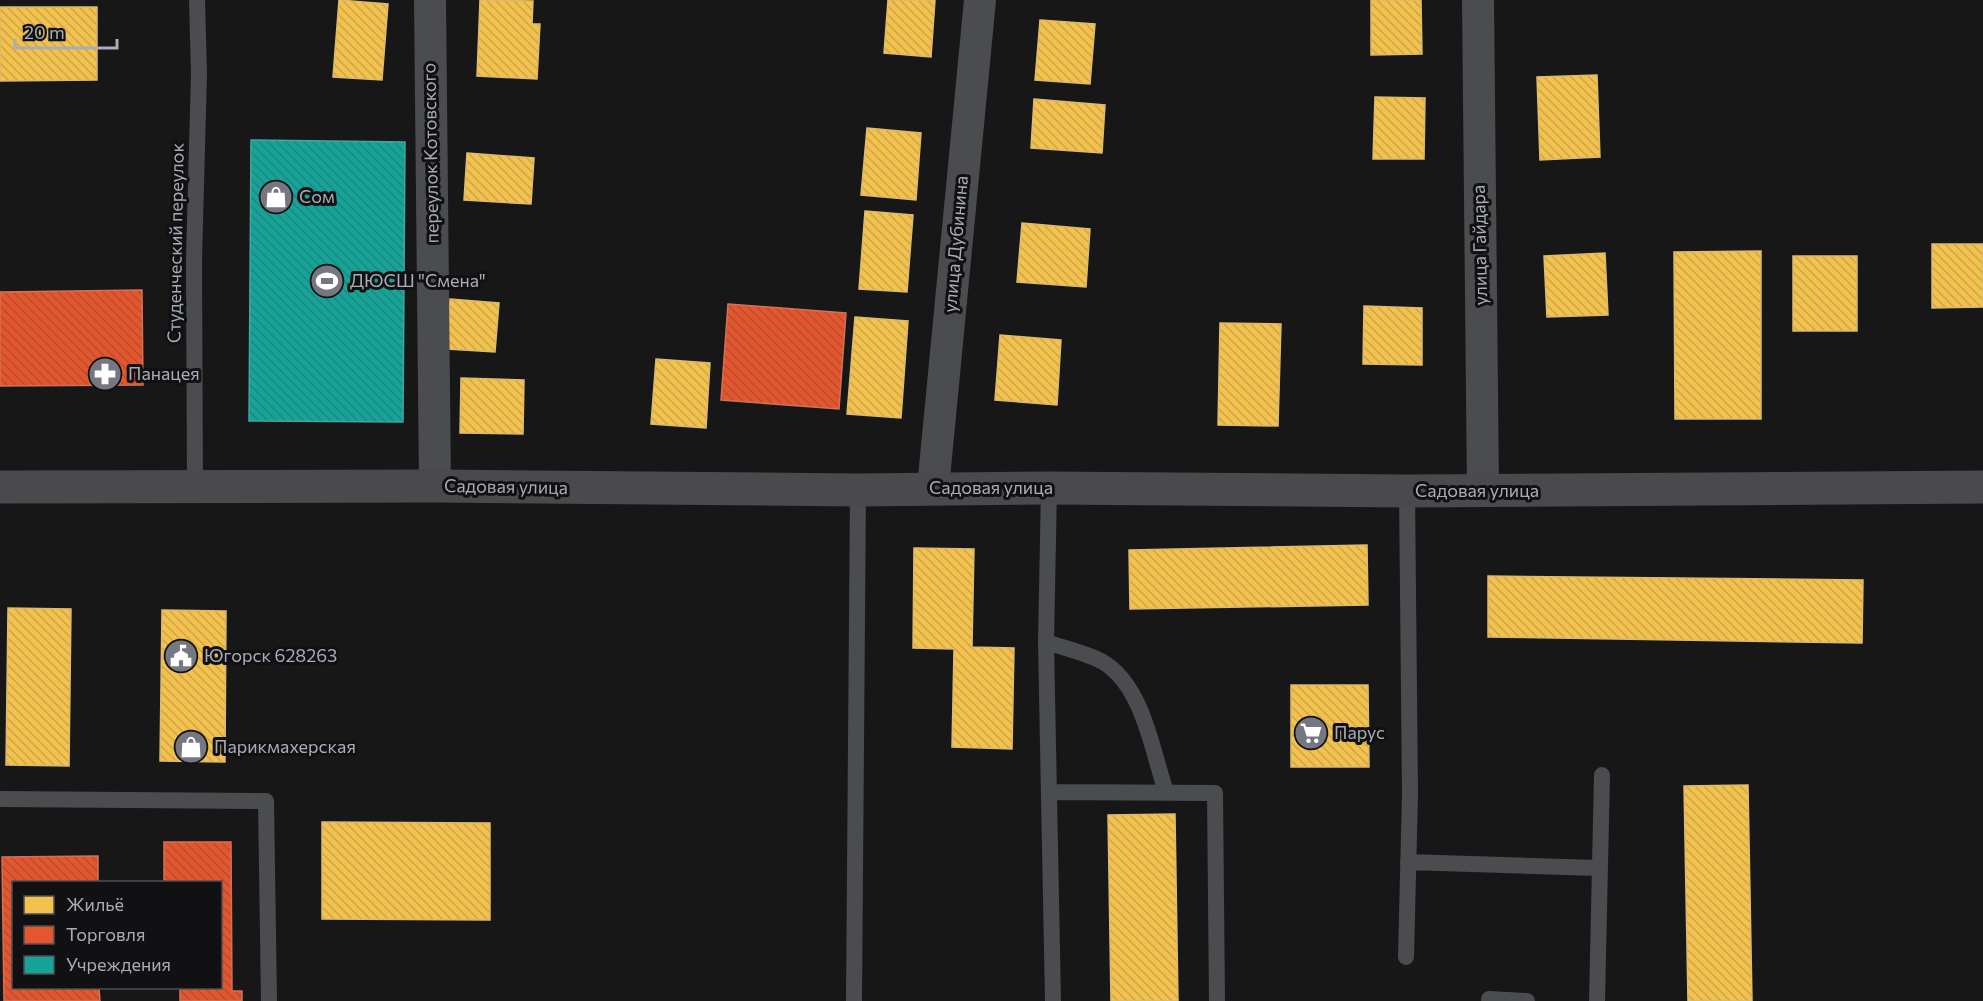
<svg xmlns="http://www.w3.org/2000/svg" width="1983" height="1001" font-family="Commissioner,sans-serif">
  <defs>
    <pattern id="homes-back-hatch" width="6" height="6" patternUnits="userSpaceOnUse" patternTransform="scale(1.5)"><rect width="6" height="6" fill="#f2c14e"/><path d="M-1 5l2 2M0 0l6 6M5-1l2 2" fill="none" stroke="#cca549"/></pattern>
    <pattern id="shops-back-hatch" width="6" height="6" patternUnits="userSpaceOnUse" patternTransform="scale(1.5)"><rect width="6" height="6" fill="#e4572e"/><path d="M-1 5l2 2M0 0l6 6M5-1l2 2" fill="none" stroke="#b84e30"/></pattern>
    <pattern id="public-back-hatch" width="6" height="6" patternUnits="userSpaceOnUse" patternTransform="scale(1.5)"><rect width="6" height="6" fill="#17a398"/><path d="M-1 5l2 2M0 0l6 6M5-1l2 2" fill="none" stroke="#1e8780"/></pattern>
  </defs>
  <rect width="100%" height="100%" fill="#171717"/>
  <path fill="url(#homes-back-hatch)" stroke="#dcbb6e" stroke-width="1.5" d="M 339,0 L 388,4 L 382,80 L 333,77 Z
    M 480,0 L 533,1 L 532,24 L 540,24 L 537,79 L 477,76 Z
    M 888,0 L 935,0 L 931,57 L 884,53 Z
    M 1371,0 L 1421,0 L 1422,54 L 1371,55 Z
    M 0,7 L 97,7 L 97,80 L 0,81 Z
    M 1040,20 L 1095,24 L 1090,84 L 1035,80 Z
    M 1597,75 L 1600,157 L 1540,160 L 1537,77 Z
    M 1375,97 L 1425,98 L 1424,159 L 1373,159 Z
    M 1034,99 L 1105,105 L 1102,153 L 1031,148 Z
    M 867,128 L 921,133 L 916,200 L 861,195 Z
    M 467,153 L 534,158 L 531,204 L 464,200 Z
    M 865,211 L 913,215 L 907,292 L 859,289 Z
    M 1022,223 L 1090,229 L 1086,287 L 1017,282 Z
    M 1932,244 L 1983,244 L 1983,307 L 1932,308 Z
    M 1761,251 L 1761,419 L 1675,419 L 1674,252 Z
    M 1605,253 L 1608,315 L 1547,317 L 1544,256 Z
    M 1793,256 L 1857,256 L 1857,331 L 1793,331 Z
    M 450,299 L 499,303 L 495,352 L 447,349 Z
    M 1364,306 L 1422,308 L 1422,365 L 1363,364 Z
    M 855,317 L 908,321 L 901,418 L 847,414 Z
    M 1220,323 L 1281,324 L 1278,426 L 1218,425 Z
    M 1000,335 L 1061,340 L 1057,405 L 995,400 Z
    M 656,359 L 710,363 L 706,428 L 651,424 Z
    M 461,378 L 524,380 L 523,434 L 460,433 Z
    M 1367,545 L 1368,605 L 1130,609 L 1129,550 Z
    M 914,548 L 974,549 L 972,647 L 1014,648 L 1012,749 L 952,747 L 954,649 L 913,648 Z
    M 1488,576 L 1863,580 L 1862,643 L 1488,637 Z
    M 8,608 L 71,609 L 69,766 L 6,765 Z
    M 162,610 L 226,611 L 225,762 L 160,761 Z
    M 1291,685 L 1368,685 L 1369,767 L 1291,767 Z
    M 1748,785 L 1752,1001 L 1688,1001 L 1684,786 Z
    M 1175,814 L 1178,1001 L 1111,1001 L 1108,815 Z
    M 322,822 L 490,823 L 490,920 L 322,919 Z"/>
  <path fill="url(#shops-back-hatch)" stroke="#d27157" stroke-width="1.5" d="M 142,290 L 143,385 L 0,386 L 0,292 Z
    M 728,304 L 846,313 L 839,409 L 721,400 Z
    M 164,842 L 231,842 L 232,991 L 242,991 L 242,1001 L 180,1001 L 180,988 L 220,988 L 220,882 L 164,882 Z
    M 98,856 L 98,882 L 14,882 L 14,988 L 99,988 L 100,1001 L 4,1001 L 2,857 Z"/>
  <path fill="url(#public-back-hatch)" stroke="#42a6a2" stroke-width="1.5" d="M 251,140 L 405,142 L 403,422 L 249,421 Z"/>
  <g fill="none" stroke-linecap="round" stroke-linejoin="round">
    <path stroke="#4b4c50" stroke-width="16" d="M 195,488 L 194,261 L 199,73 L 197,0
      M 1049,488 L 1046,642 L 1053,1001
      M 1046,642 C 1064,648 1087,653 1103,662 C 1143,686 1152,750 1166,792
      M 1049,792 L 1215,793 L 1217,1001
      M 0,799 L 266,801 L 269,1001
      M 1408,862 L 1598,868
      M 1406,957 L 1410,794 L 1407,491
      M 1489,999 L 1527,1001
      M 854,1001 L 858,490
      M 1597,1001 L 1602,775"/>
    <path stroke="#4b4c50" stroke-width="32" d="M 430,0 L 435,486
      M 1478,0 L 1483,491
      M 933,488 L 980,0"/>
    <path stroke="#4a4a4e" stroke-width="33" d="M 0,487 L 435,486 L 858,490 L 1049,488 L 1407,491 L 1983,487"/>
  </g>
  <defs>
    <g id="shop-disc" transform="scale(1.725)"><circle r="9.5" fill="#757880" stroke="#111113"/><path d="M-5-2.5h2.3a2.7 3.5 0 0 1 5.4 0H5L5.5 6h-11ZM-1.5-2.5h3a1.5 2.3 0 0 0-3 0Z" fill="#fff"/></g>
    <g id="stadium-disc" transform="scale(1.725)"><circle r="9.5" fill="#757880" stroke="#111113"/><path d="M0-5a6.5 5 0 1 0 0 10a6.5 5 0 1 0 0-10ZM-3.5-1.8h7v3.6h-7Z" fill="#fff"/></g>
    <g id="pharmacy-disc" transform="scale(1.725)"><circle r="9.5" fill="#757880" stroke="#111113"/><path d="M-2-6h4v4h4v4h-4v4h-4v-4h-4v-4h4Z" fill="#fff"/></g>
    <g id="civic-disc" transform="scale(1.725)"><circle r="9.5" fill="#757880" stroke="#111113"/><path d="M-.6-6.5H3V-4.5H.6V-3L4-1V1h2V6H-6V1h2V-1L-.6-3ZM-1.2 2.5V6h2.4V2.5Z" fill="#fff"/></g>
    <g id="supermarket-disc" transform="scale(1.725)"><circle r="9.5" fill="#757880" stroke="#111113"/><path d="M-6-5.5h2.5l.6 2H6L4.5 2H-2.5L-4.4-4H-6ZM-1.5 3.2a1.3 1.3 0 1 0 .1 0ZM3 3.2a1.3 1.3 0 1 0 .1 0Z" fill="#fff"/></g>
  </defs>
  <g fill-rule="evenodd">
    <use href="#shop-disc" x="276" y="197"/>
    <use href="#stadium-disc" x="327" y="281"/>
    <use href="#pharmacy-disc" x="105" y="374"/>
    <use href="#civic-disc" x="181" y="656"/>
    <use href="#supermarket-disc" x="1311" y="733"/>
    <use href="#shop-disc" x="191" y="747"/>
  </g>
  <g text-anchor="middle" stroke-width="6" stroke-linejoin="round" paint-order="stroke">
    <g font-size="18" fill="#a8adb8" stroke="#111113">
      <text transform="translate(431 153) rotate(-91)" y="6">переулок Котовского</text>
      <text transform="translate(176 243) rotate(-89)" y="6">Студенческий переулок</text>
      <text transform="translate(956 244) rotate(-85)" y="6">улица Дубинина</text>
      <text transform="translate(1480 245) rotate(-91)" y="6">улица Гайдара</text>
      <text transform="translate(506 487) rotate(1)" y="6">Садовая улица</text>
      <text x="991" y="494">Садовая улица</text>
      <text x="1477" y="497">Садовая улица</text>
    </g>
    <g font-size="18" fill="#a8adb8" stroke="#111113" text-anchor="start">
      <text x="299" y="203">Сом</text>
      <text x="350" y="287">ДЮСШ "Смена"</text>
      <text x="128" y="380">Панацея</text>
      <text x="204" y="662">Югорск 628263</text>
      <text x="1334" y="739">Парус</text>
      <text x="214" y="753">Парикмахерская</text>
    </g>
  </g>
  <rect x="12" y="881" width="210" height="108" fill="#111113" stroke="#4d4f55" stroke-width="1.5"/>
  <rect x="24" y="896" width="30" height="18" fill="#f2c14e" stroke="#4d4f55" stroke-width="1.5"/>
  <text x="66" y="911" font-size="18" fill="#a8adb8">Жильё</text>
  <rect x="24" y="926" width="30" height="18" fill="#e4572e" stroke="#4d4f55" stroke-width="1.5"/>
  <text x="66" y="941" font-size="18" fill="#a8adb8">Торговля</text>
  <rect x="24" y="956" width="30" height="18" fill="#17a398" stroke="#4d4f55" stroke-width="1.5"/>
  <text x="66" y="971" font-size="18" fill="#a8adb8">Учреждения</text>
  <path d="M15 39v9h102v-9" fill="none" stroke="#a8adb8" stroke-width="3"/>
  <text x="24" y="39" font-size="18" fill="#a8adb8" stroke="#111113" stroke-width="4.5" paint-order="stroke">20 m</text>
</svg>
